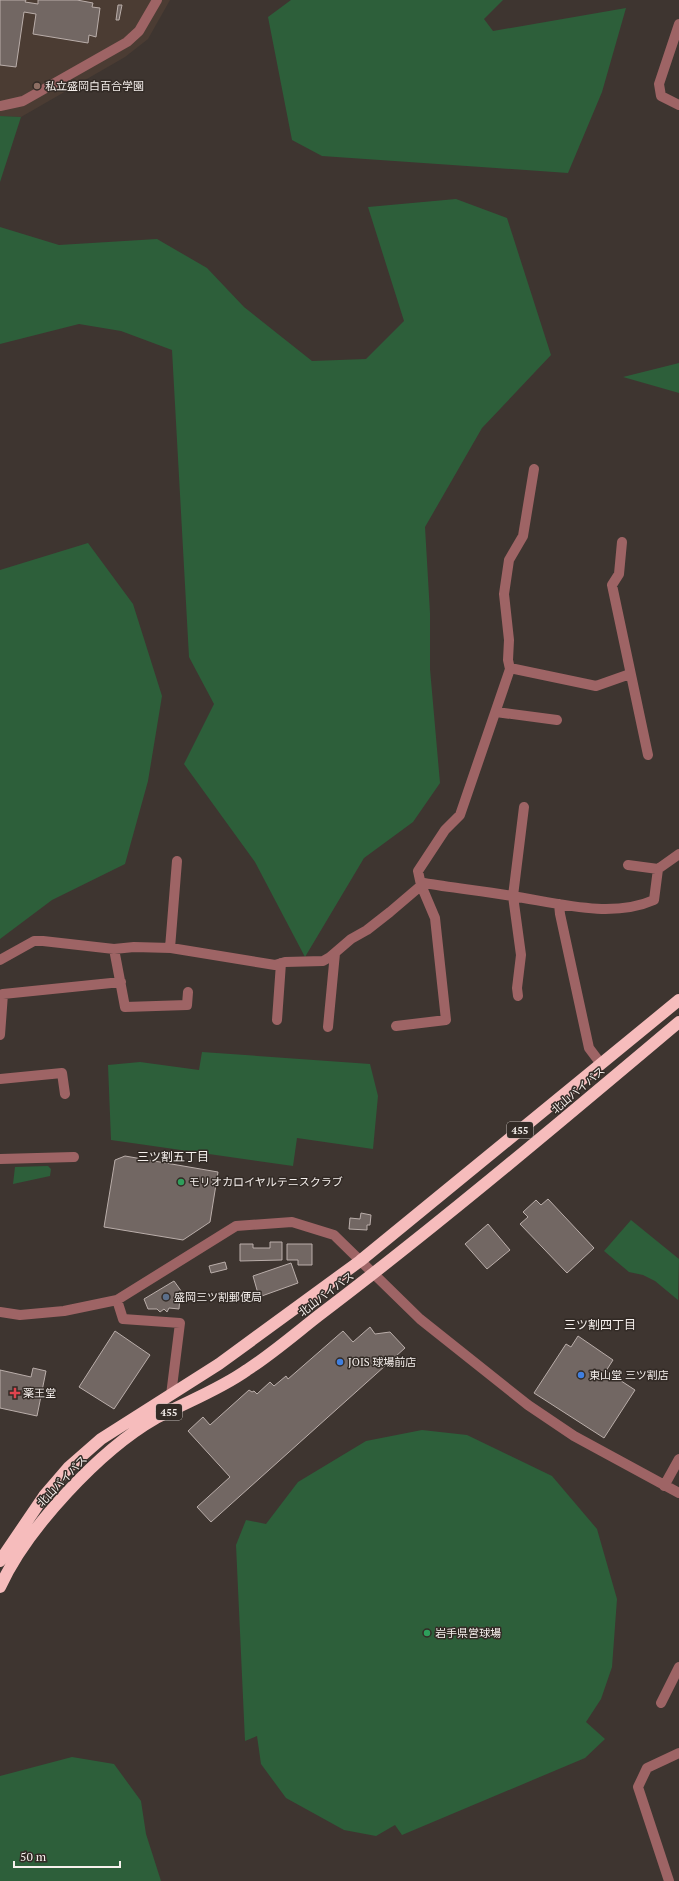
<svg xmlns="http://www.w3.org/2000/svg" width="679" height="1881" font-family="'PT Serif','Noto Sans JP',serif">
  <rect width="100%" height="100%" fill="#3e3530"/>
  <path fill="#4b3c33" d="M 0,0 L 170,0 L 148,39 L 125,57 L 21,117 L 0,116 Z"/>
  <path fill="#2d5f3a" d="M 291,0 L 503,0 L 484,19 L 493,31 L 626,8 L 602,92 L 568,173 L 322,156 L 292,140 L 268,17 Z
    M 0,116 L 21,117 L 0,182 Z
    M 456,199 L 507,218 L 551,355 L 482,428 L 425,527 L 430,613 L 430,669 L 440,783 L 413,822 L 364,858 L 305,957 L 255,862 L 184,764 L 214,704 L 189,657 L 172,350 L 121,331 L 79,324 L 0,344 L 0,227 L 59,245 L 157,239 L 207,268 L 244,307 L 312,361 L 366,359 L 404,321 L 368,207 Z
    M 679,363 L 679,393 L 623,377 Z
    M 88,543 L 133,604 L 162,696 L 148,781 L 125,864 L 52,900 L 0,939 L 0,570 Z
    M 202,1052 L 370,1064 L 378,1096 L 373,1149 L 297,1138 L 293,1166 L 111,1140 L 108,1065 L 140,1062 L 199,1070 Z
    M 48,1166 L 51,1169 L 50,1176 L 13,1184 L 15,1167 Z
    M 631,1220 L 679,1259 L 678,1300 L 655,1281 L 643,1275 L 629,1272 L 604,1251 Z
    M 422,1430 L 467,1435 L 552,1476 L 597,1529 L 617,1599 L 612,1667 L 601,1699 L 586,1722 L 605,1739 L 585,1758 L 402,1835 L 395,1825 L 376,1836 L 344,1830 L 286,1798 L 261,1764 L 257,1736 L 245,1741 L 236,1545 L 246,1520 L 266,1524 L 298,1482 L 366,1441 Z
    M 72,1757 L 114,1764 L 141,1801 L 146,1834 L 161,1881 L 0,1881 L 0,1776 Z"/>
  <path fill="#726763" stroke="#baaeaa" d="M 0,0 L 26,0 L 25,2 L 38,4 L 38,0 L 77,0 L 93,3 L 92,7 L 100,8 L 96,37 L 89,35 L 88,43 L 33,34 L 36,14 L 24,12 L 16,67 L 0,65 Z
    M 118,5 L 122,5 L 119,20 L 116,20 Z
    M 125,1156 L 218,1172 L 210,1222 L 183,1240 L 104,1227 L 115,1160 Z
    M 548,1199 L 594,1248 L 567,1273 L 520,1224 L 528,1217 L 523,1212 L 536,1200 L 541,1205 Z
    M 361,1213 L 371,1215 L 370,1225 L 367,1225 L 367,1230 L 349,1229 L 350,1218 L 360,1219 Z
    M 488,1224 L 510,1250 L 487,1269 L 465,1244 Z
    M 270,1242 L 282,1242 L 282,1260 L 240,1261 L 240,1244 L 253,1244 L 253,1248 L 270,1248 Z
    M 287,1244 L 312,1244 L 312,1265 L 298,1265 L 298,1260 L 287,1260 Z
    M 225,1262 L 227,1269 L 211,1273 L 209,1266 Z
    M 291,1263 L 298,1283 L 259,1297 L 253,1276 Z
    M 174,1281 L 184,1295 L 180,1297 L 179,1309 L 169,1308 L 167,1312 L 164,1309 L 160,1312 L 157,1309 L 148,1309 L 144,1299 Z
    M 370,1327 L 375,1334 L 390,1332 L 405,1348 L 211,1522 L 197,1507 L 230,1477 L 188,1431 L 203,1417 L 210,1425 L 249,1390 L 252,1392 L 254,1391 L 257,1394 L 270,1382 L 274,1386 L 286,1376 L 288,1379 L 343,1331 L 353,1342 Z
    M 115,1331 L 150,1355 L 114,1409 L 79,1387 Z
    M 578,1336 L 613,1360 L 606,1371 L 635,1390 L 604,1438 L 534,1393 L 566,1344 L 571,1347 Z
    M 33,1368 L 46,1371 L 37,1416 L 0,1408 L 0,1370 L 31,1377 Z"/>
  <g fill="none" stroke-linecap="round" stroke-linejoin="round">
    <path stroke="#9e6465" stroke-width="10" d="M 679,24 L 659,84 L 661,96 L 679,105
      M 0,106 L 23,101 L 127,42 L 139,31 L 157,0
      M 622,542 L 619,574 L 612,585 L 648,755
      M 510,668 L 596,686 L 630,674
      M 496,712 L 557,720
      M 628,865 L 658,869
      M 559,904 L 560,914 L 589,1048 L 601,1064
      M 170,948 L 177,861
      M 114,949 L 125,1007 L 187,1005 L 188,992
      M 0,960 L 34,941 L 43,941 L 114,949 L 134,947 L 171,948 L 275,965 L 285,962 L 323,961 L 330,957 L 351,939 L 367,930 L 390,912 L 424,883 C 453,888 483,891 512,896 C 557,903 611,919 654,900 L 658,869 L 679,854
      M 518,996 L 517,988 L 521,955 L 513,896 L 524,807
      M 277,1020 L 281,963
      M 396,1026 L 446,1020 L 435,918 L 421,885 L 418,871 L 445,830 L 460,815 L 510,669 L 508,660 L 509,640 L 504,594 L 509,560 L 523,536 L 534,469
      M 328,1027 L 335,953
      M 0,1035 L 3,994 L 121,982
      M 0,1079 L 62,1073 L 65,1094
      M 0,1159 L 74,1157
      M 117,1300 L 123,1319 L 180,1323 L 171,1395
      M 0,1312 L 20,1315 L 64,1311 L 117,1300 L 236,1226 L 292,1222 L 334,1235 L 420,1319 L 528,1405 L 574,1436 L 679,1493
      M 664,1486 L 679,1459
      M 661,1703 L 679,1667
      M 669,1881 L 638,1787 L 647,1768 L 679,1753"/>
    <path stroke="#f6bcbc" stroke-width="12" d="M 0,1561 L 44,1496 L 69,1467 L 101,1439 L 219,1364 L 360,1261 L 679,1000
      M 0,1587 C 27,1528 100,1450 156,1418 C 186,1402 219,1390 247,1370 C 272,1354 295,1334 318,1316 C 442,1222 560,1122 679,1022"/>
  </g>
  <circle fill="#8d6e63" stroke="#332b26" stroke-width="1.5" cx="37" cy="86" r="4"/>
  <g fill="#2e9e5b" stroke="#332b26" stroke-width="1.5">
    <circle cx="181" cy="1182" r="4"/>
    <circle cx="427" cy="1633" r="4"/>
  </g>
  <circle fill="#5c6f8a" stroke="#332b26" stroke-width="1.5" cx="166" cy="1297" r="4"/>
  <g fill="#3f7fe0" stroke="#332b26" stroke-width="1.5">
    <circle cx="340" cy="1362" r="4"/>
    <circle cx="581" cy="1375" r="4"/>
  </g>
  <path fill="#e0444e" stroke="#332b26" stroke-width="1.5" d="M13 1387h4v4h4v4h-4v4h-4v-4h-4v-4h4z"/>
  <g text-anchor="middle" stroke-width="3" stroke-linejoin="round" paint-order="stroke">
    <g fill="#332b26" stroke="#bcb5b1" stroke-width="1">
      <rect x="507" y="1122" width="26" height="16" rx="3"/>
      <rect x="156" y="1404" width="26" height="16" rx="3"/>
    </g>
    <g font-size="10" font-weight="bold" fill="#f6f0ed">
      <text x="520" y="1134">455</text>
      <text x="169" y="1416">455</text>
    </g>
    <g font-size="11" fill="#f6f0ed" stroke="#332b26" text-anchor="start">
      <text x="45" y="90">私立盛岡白百合学園</text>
      <text x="189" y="1186">モリオカロイヤルテニスクラブ</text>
      <text x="174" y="1301">盛岡三ツ割郵便局</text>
      <text x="348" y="1366">JOIS 球場前店</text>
      <text x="589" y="1379">東山堂 三ツ割店</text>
      <text x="23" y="1397">薬王堂</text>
      <text x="435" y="1637">岩手県営球場</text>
    </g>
    <g font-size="11" fill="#f6f0ed" stroke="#332b26">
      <text transform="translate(578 1090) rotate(-40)" y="4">北山バイパス</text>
      <text transform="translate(326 1294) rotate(-37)" y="4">北山バイパス</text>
      <text transform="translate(62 1481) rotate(-46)" y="4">北山バイパス</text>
    </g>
    <g font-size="12" fill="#f6f0ed" stroke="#332b26">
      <text x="173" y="1161">三ツ割五丁目</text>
      <text x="600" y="1329">三ツ割四丁目</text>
    </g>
  </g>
  <path d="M14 1861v6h106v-6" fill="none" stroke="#f6f0ed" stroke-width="2"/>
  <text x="20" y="1861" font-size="12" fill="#f6f0ed" stroke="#332b26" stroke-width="3" paint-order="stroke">50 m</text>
</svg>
